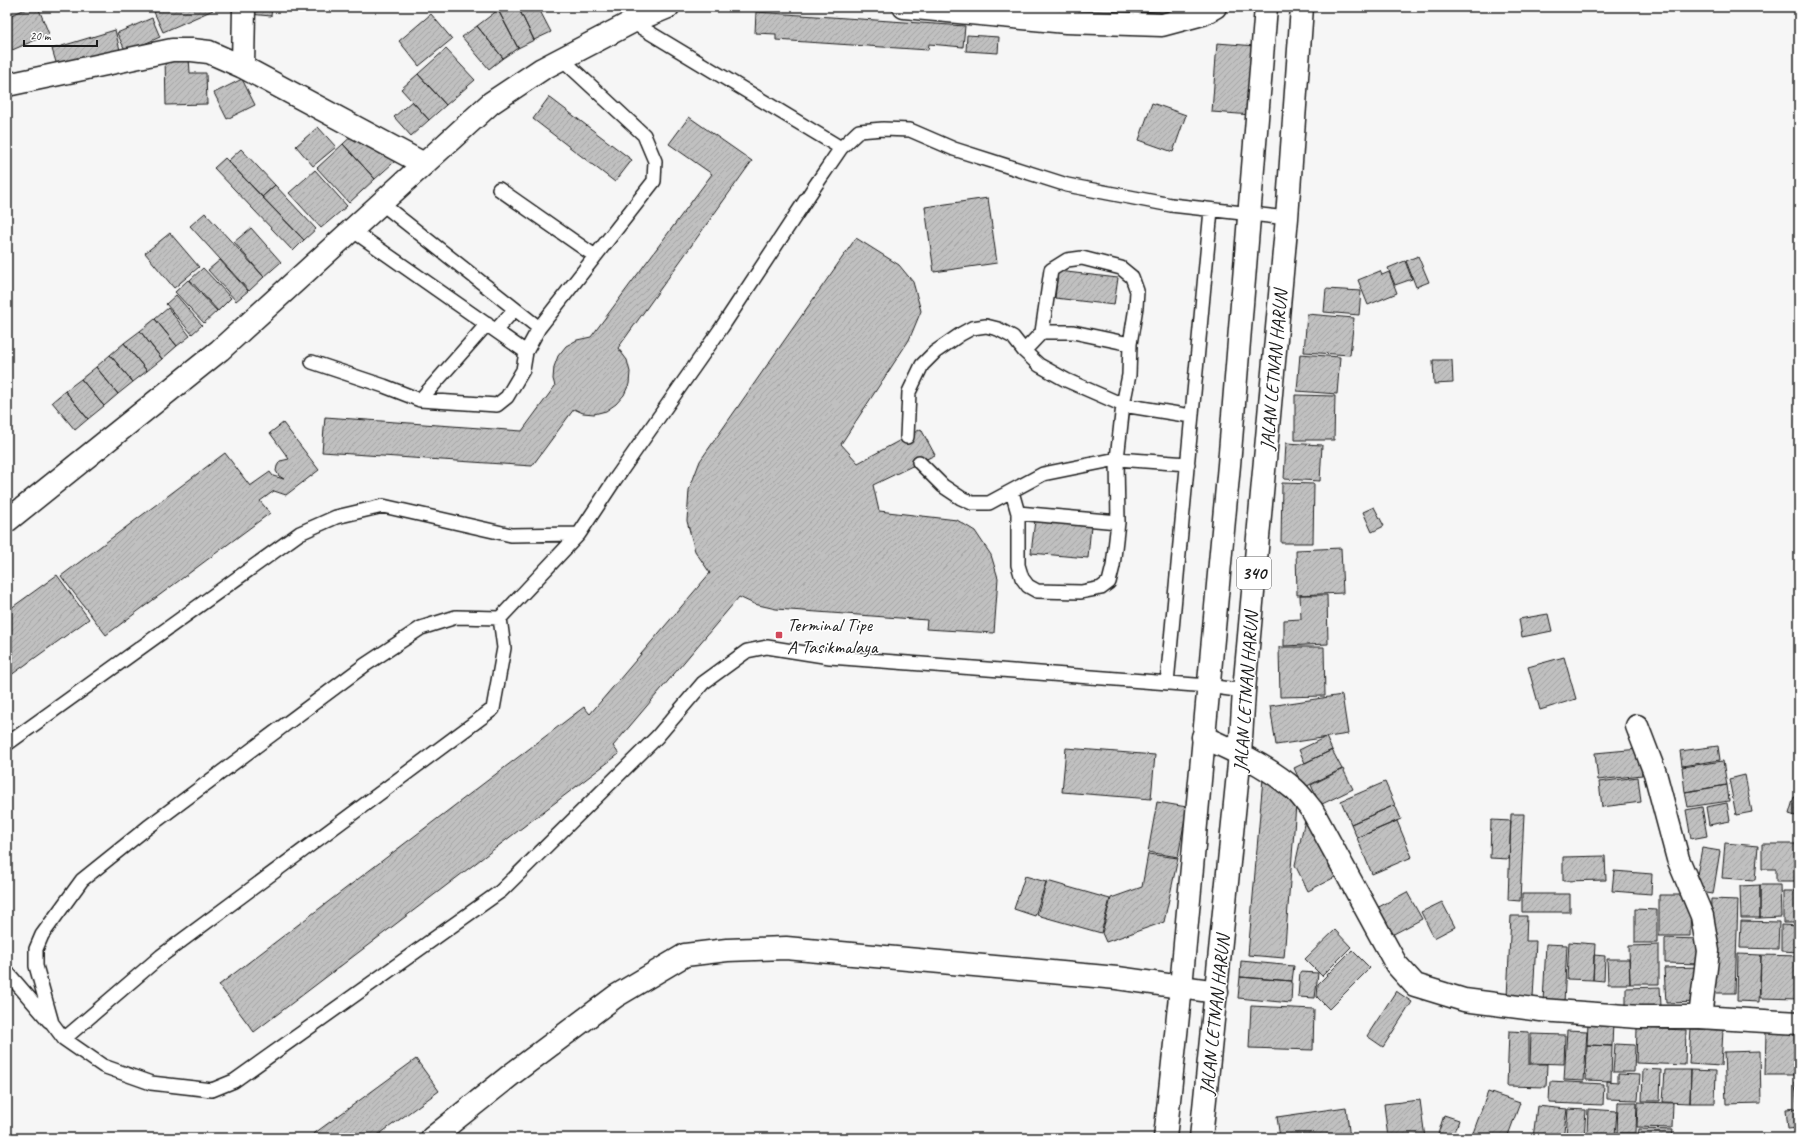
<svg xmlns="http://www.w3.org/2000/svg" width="1806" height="1145" font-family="Caveat,sans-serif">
  <defs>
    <pattern id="building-hatch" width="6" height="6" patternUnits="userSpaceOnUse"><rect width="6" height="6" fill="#c0c0c0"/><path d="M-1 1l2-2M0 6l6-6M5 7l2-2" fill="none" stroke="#a4a4a4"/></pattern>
  </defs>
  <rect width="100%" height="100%" fill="#f6f6f6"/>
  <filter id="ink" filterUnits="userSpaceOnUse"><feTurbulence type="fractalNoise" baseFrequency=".025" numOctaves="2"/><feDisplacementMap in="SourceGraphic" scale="8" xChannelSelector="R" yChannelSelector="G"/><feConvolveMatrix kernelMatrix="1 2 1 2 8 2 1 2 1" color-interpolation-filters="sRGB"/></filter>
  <g filter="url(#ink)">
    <path fill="url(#building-hatch)" stroke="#1c1c1c" d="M 30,7 L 38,7 L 49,34 L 10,51 L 7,44 L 7,17 Z
      M 166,7 L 211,7 L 213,10 L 163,32 L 154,12 Z
      M 250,7 L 272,7 L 271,16 L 249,14 Z
      M 505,7 L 518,7 L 534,40 L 518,48 L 498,10 Z
      M 518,7 L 538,7 L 551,32 L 534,40 Z
      M 1096,7 L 1172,7 L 1172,13 L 1096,8 Z
      M 498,10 L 518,48 L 503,58 L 477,26 Z
      M 756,12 L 965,26 L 963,47 L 929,44 L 928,50 L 776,40 L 776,34 L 755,33 Z
      M 431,14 L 452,39 L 419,66 L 399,41 Z
      M 152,18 L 160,37 L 126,52 L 117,33 Z
      M 477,26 L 503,58 L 489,69 L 462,37 Z
      M 115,30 L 120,50 L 58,69 L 52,49 Z
      M 967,35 L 999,37 L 998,53 L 966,51 Z
      M 1217,43 L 1256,46 L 1252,115 L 1212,112 Z
      M 446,49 L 475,80 L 446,105 L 418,74 Z
      M 189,57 L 190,73 L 206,73 L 207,104 L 166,105 L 165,58 Z
      M 418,74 L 446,105 L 429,120 L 401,89 Z
      M 242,79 L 255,105 L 227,119 L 214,93 Z
      M 549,97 L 632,160 L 615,182 L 533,119 Z
      M 412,101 L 429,120 L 411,136 L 394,117 Z
      M 1152,103 L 1186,115 L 1173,152 L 1139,140 Z
      M 689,117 L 752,161 L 618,348 L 627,360 L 630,372 L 629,384 L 624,395 L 616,404 L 606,411 L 594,414 L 583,413 L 574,409 L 532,466 L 322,452 L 325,417 L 522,431 L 555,386 L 553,379 L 554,367 L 558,356 L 566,346 L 577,340 L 591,337 L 712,174 L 669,144 Z
      M 318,127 L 336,147 L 313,166 L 296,146 Z
      M 356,132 L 401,156 L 375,179 L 343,144 Z
      M 343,144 L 375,179 L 349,203 L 317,168 Z
      M 241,149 L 275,185 L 262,197 L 228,161 Z
      M 225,158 L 304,240 L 293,251 L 214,168 Z
      M 315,170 L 347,206 L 321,228 L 289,193 Z
      M 275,185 L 316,229 L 304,240 L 262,197 Z
      M 988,198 L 997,263 L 934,272 L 925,207 Z
      M 205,213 L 264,277 L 249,291 L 190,226 Z
      M 251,228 L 281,262 L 264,277 L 234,242 Z
      M 170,233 L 199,267 L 174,288 L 145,253 Z
      M 856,238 L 899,265 L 913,282 L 921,311 L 909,340 L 841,444 L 858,463 L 921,429 L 935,455 L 873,485 L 879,511 L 957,520 L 975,531 L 991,555 L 998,578 L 994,633 L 926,629 L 927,620 L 776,609 L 754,604 L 739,597 L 613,746 L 619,754 L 254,1032 L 219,985 L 584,707 L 590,714 L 710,573 L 695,551 L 687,521 L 689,490 L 700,461 Z
      M 1418,256 L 1429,282 L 1416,287 L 1406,261 Z
      M 220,260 L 248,291 L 236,301 L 208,270 Z
      M 1405,261 L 1412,279 L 1395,285 L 1388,268 Z
      M 203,268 L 231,298 L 218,311 L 190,280 Z
      M 1058,271 L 1118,278 L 1114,305 L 1055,298 Z
      M 1380,271 L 1382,275 L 1389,272 L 1397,293 L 1368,305 L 1358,280 Z
      M 188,280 L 217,311 L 204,323 L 175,292 Z
      M 1326,289 L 1361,291 L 1359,315 L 1324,312 Z
      M 176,295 L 202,325 L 192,334 L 166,304 Z
      M 168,308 L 190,336 L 177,346 L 155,319 Z
      M 1307,314 L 1354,318 L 1350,355 L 1304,352 Z
      M 155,319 L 177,346 L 162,359 L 140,331 Z
      M 140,331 L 162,359 L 147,371 L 124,343 Z
      M 124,343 L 147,371 L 133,382 L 110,355 Z
      M 1300,354 L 1340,357 L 1337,394 L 1297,391 Z
      M 110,355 L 133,382 L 118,394 L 96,367 Z
      M 1433,360 L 1452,360 L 1453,383 L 1434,384 Z
      M 96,367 L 118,394 L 104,406 L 81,379 Z
      M 81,379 L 104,406 L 88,419 L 65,391 Z
      M 65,391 L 88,419 L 75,430 L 52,402 Z
      M 1295,395 L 1335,396 L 1334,440 L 1295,440 Z
      M 283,423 L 319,470 L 286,495 L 274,491 L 260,501 L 270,513 L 106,635 L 61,576 L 225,453 L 250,486 L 270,472 L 273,476 L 284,479 L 279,476 L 276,471 L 277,466 L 280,461 L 289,459 L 270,433 Z
      M 1286,443 L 1322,445 L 1320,481 L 1284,479 Z
      M 1282,483 L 1314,484 L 1313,543 L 1281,543 Z
      M 1374,507 L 1384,526 L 1372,532 L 1363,512 Z
      M 1035,520 L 1091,525 L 1088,558 L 1031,553 Z
      M 1341,548 L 1343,593 L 1297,595 L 1296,550 Z
      M 57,575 L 89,619 L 7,678 L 7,611 Z
      M 1300,595 L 1327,595 L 1328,644 L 1284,646 L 1284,620 L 1301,619 Z
      M 1548,614 L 1552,631 L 1522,637 L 1519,619 Z
      M 1279,647 L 1324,647 L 1325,696 L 1280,697 Z
      M 1564,657 L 1576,699 L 1540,710 L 1528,667 Z
      M 1342,695 L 1348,734 L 1276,745 L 1270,706 Z
      M 1326,737 L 1332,750 L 1305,763 L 1299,750 Z
      M 1718,746 L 1720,760 L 1682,766 L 1680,751 Z
      M 1066,748 L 1155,755 L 1151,799 L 1062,792 Z
      M 1639,749 L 1642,775 L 1598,780 L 1595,753 Z
      M 1332,750 L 1342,769 L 1303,788 L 1294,768 Z
      M 1723,761 L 1727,785 L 1685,792 L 1682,767 Z
      M 1343,769 L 1353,789 L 1320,805 L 1311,785 Z
      M 1745,775 L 1752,812 L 1736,815 L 1729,779 Z
      M 1638,777 L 1641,802 L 1602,807 L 1599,782 Z
      M 1263,778 L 1296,805 L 1284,958 L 1248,955 Z
      M 1385,782 L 1395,805 L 1351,824 L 1341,801 Z
      M 1727,785 L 1729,801 L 1688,807 L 1685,792 Z
      M 1794,797 L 1799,798 L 1799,817 L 1789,814 Z
      M 1157,802 L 1187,807 L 1178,857 L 1148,852 Z
      M 1727,803 L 1730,821 L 1709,825 L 1706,807 Z
      M 1395,805 L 1401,819 L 1357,838 L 1351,824 Z
      M 1702,807 L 1707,836 L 1691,839 L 1686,810 Z
      M 1511,814 L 1524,814 L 1520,901 L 1508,900 Z
      M 1306,815 L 1337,876 L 1308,891 L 1295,865 Z
      M 1491,820 L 1511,821 L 1509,859 L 1490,858 Z
      M 1397,821 L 1412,857 L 1372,874 L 1357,838 Z
      M 1725,843 L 1758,846 L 1755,880 L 1722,878 Z
      M 1762,844 L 1798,844 L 1798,882 L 1776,882 L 1776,869 L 1762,869 Z
      M 1702,848 L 1720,851 L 1713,894 L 1694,891 Z
      M 1148,854 L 1178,858 L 1164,922 L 1106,942 L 1102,933 L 1111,898 L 1142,887 Z
      M 1605,856 L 1606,880 L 1563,881 L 1563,857 Z
      M 1614,871 L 1652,874 L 1651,894 L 1612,891 Z
      M 1025,876 L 1046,882 L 1035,916 L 1014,909 Z
      M 1047,881 L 1110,899 L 1101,933 L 1037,915 Z
      M 1760,885 L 1780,885 L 1781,917 L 1760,918 Z
      M 1760,885 L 1760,918 L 1741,918 L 1740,886 Z
      M 1783,891 L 1799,891 L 1799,923 L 1783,923 Z
      M 1407,892 L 1422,919 L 1390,936 L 1375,909 Z
      M 1522,894 L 1570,894 L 1570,912 L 1522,912 Z
      M 1659,895 L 1691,895 L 1690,936 L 1659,936 Z
      M 1711,899 L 1738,900 L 1735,993 L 1708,993 Z
      M 1442,902 L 1455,927 L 1434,938 L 1421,912 Z
      M 1635,909 L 1657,910 L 1657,943 L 1635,943 Z
      M 1511,916 L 1527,916 L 1526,941 L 1536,941 L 1533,998 L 1507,997 Z
      M 1741,921 L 1779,922 L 1778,949 L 1740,948 Z
      M 1781,925 L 1799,926 L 1799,952 L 1781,951 Z
      M 1335,930 L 1351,947 L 1322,976 L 1305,959 Z
      M 1665,938 L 1702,939 L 1701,964 L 1665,963 Z
      M 1569,942 L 1595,944 L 1593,980 L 1567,979 Z
      M 1546,944 L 1567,945 L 1564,1003 L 1543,1002 Z
      M 1659,945 L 1659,984 L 1630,984 L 1629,946 Z
      M 1352,950 L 1370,968 L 1329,1009 L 1317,997 L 1318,984 Z
      M 1738,954 L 1761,955 L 1759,1002 L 1737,1001 Z
      M 1594,955 L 1605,956 L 1604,981 L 1593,980 Z
      M 1761,955 L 1799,956 L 1798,999 L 1760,998 Z
      M 1607,959 L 1629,959 L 1630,984 L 1608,984 Z
      M 1241,961 L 1294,966 L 1292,981 L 1240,977 Z
      M 1700,967 L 1701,1002 L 1666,1003 L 1664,968 Z
      M 1300,972 L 1318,973 L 1315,998 L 1298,997 Z
      M 1240,977 L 1292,981 L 1291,1003 L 1238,998 Z
      M 1660,987 L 1661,1006 L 1626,1007 L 1626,988 Z
      M 1396,991 L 1412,1002 L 1383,1047 L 1367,1036 Z
      M 1251,1006 L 1314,1009 L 1313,1050 L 1249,1048 Z
      M 1588,1022 L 1613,1022 L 1612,1046 L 1587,1045 Z
      M 1637,1028 L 1686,1030 L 1685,1065 L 1636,1063 Z
      M 1691,1029 L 1723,1030 L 1721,1066 L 1689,1064 Z
      M 1567,1030 L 1587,1031 L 1584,1081 L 1564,1080 Z
      M 1509,1031 L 1529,1032 L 1529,1064 L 1547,1064 L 1546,1087 L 1507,1086 Z
      M 1766,1031 L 1796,1031 L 1796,1075 L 1765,1075 Z
      M 1531,1034 L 1565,1035 L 1564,1064 L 1530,1063 Z
      M 1615,1044 L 1635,1045 L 1634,1072 L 1613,1072 Z
      M 1587,1045 L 1612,1046 L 1611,1081 L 1586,1080 Z
      M 1760,1051 L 1761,1103 L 1726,1104 L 1724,1052 Z
      M 416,1059 L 439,1091 L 374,1138 L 308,1138 Z
      M 1643,1069 L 1661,1070 L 1660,1101 L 1642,1101 Z
      M 1665,1070 L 1691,1070 L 1690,1103 L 1663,1102 Z
      M 1691,1070 L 1716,1071 L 1715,1103 L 1690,1103 Z
      M 1618,1074 L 1640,1075 L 1638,1100 L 1607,1099 L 1607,1081 L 1618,1082 Z
      M 1550,1081 L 1604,1084 L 1603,1105 L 1549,1103 Z
      M 1799,1081 L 1799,1108 L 1797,1109 L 1795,1082 Z
      M 1488,1092 L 1520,1103 L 1507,1138 L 1486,1138 L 1473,1133 Z
      M 1420,1100 L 1425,1138 L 1388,1138 L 1384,1104 Z
      M 1618,1102 L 1637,1102 L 1636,1133 L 1617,1133 Z
      M 1638,1102 L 1673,1103 L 1672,1128 L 1637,1127 Z
      M 1537,1106 L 1567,1109 L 1563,1138 L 1533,1138 Z
      M 1346,1107 L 1350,1138 L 1280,1138 L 1277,1117 Z
      M 1799,1108 L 1799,1128 L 1788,1129 L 1786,1109 Z
      M 1568,1109 L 1586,1110 L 1584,1138 L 1566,1136 Z
      M 1588,1109 L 1617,1111 L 1615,1135 L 1587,1134 Z
      M 1444,1115 L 1459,1120 L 1453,1138 L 1438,1134 Z
      M 1639,1129 L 1673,1130 L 1672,1138 L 1638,1138 Z
      M 1621,1136 L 1636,1136 L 1636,1138 L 1621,1138 Z"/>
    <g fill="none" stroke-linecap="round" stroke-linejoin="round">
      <g stroke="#1c1c1c" stroke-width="16">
        <path id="lane" d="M 632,22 L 841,148
          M 1066,22 L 1067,7
          M 499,189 L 595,256
          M 381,203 L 539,328
          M 352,230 L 526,352
          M 496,330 L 514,310
          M 1042,332 L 1051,270 L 1067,260 L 1082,258 L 1121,268 L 1132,277 L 1137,291 L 1136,307 L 1130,344
          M 312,362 L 384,386 L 420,400 L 497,405 L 507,397 L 523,370 L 526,352 L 539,328 L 654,181 L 655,161 L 644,135 L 562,59
          M 420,400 L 487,324
          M 907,437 L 909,392 L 922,365 L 935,352 L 961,334 L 972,328 L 986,326 L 998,329 L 1013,337 L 1024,351 L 1039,365 L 1066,380 L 1123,405 L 1191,416
          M 919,462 L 943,486 L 961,498 L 972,503 L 989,503 L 1043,474 L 1117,459 L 1188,464
          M 1012,492 L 1018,513 L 1018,565 L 1022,578 L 1028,586 L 1037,591 L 1081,592 L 1101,588 L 1109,582 L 1113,566 L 1118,522 L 1117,459 L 1123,405 L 1129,375 L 1130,344 L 1073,332 L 1042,332 L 1024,351
          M 1018,513 L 1118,522
          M 500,618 L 504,648 L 493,709 L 161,956 L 64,1039 L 52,1023 L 36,966 L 36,949 L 42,935 L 82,880 L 148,827 L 365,665 L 421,628 L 456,617 L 500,618 L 579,534
          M 1167,683 C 1182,526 1195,368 1211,210
          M 7,744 L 300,533 L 336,517 L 383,506 L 511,535 L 579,534 L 614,481 L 722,327 L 815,186 L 841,148 L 859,131 L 883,129 L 910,130 L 954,149 L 1067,185 L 1171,205 L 1287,218
          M 7,972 L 49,1021
          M 64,1039 L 103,1066 L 151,1083 L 212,1090 L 234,1081 L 501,891 L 657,737 L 703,683 L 747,651 L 767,647 L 830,657 L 1208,686 L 1244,691"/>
      </g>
      <g stroke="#1c1c1c" stroke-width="25">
        <path id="street" d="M 243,67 L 244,7
          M 7,85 L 172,50 L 192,50 L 209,52 L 243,67 L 424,164
          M 1637,726 L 1655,773 L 1678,859 L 1702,916 L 1708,951 L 1700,1017
          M 1203,737 C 1235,751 1267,766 1294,789 C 1301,795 1306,803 1312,810 L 1396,964 L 1415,985 L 1464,1000 L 1541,1010 L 1639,1017 L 1700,1017 L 1799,1023
          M 432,1138 L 512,1074 L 616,996 L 685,955 L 727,950 L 786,948 L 1117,978 L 1217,992"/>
      </g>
      <g stroke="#1c1c1c" stroke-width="25">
        <path id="secondary" d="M 904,7 L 1066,22 L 1162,25 L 1203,14 L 1215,7
          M 7,521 L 220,350 L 491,103 L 542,69 L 632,22 L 668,7"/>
      </g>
      <g stroke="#1c1c1c" stroke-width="25">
        <path id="primary" d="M 1165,1138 L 1181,987 L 1229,465 L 1266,7
          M 1201,1138 L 1240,754 L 1244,691 L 1287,218 L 1302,7"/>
      </g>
      <use href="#lane" stroke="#fff" stroke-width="13"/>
      <use href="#street" stroke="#fff" stroke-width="22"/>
      <use href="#secondary" stroke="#fff" stroke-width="22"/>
      <use href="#primary" stroke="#fff" stroke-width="22"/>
    </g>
  </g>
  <rect fill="#d1495b" stroke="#fff" stroke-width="1.5" x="775" y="631" width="8" height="8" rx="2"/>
  <g text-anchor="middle" stroke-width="3" stroke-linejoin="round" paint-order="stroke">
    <rect fill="#fff" stroke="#606060" stroke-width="1" x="1237" y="557" width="34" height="32" rx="3"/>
    <g font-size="18" font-weight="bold" fill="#1c1c1c">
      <text x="1254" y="579">340</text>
    </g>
    <g font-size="19" fill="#1c1c1c" stroke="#fff">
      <text transform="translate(1273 370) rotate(-85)" y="7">JALAN LETNAN HARUN</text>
      <text transform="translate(1245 692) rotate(-86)" y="7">JALAN LETNAN HARUN</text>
      <text transform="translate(1214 1015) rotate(-84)" y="7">JALAN LETNAN HARUN</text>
    </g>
    <g font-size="19" fill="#1c1c1c" stroke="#fff" text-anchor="start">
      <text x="787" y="631">Terminal Tipe<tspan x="787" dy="22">A Tasikmalaya</tspan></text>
    </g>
  </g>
  <rect width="1806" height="1145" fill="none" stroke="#fff" stroke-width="24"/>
  <rect x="12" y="12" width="1782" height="1121" fill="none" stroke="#1c1c1c" stroke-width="1.5" filter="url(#ink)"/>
  <path d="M24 40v6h73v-6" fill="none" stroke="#1c1c1c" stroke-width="2"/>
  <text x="30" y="40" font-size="12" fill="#1c1c1c" stroke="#ffffff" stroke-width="3" paint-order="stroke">20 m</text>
</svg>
